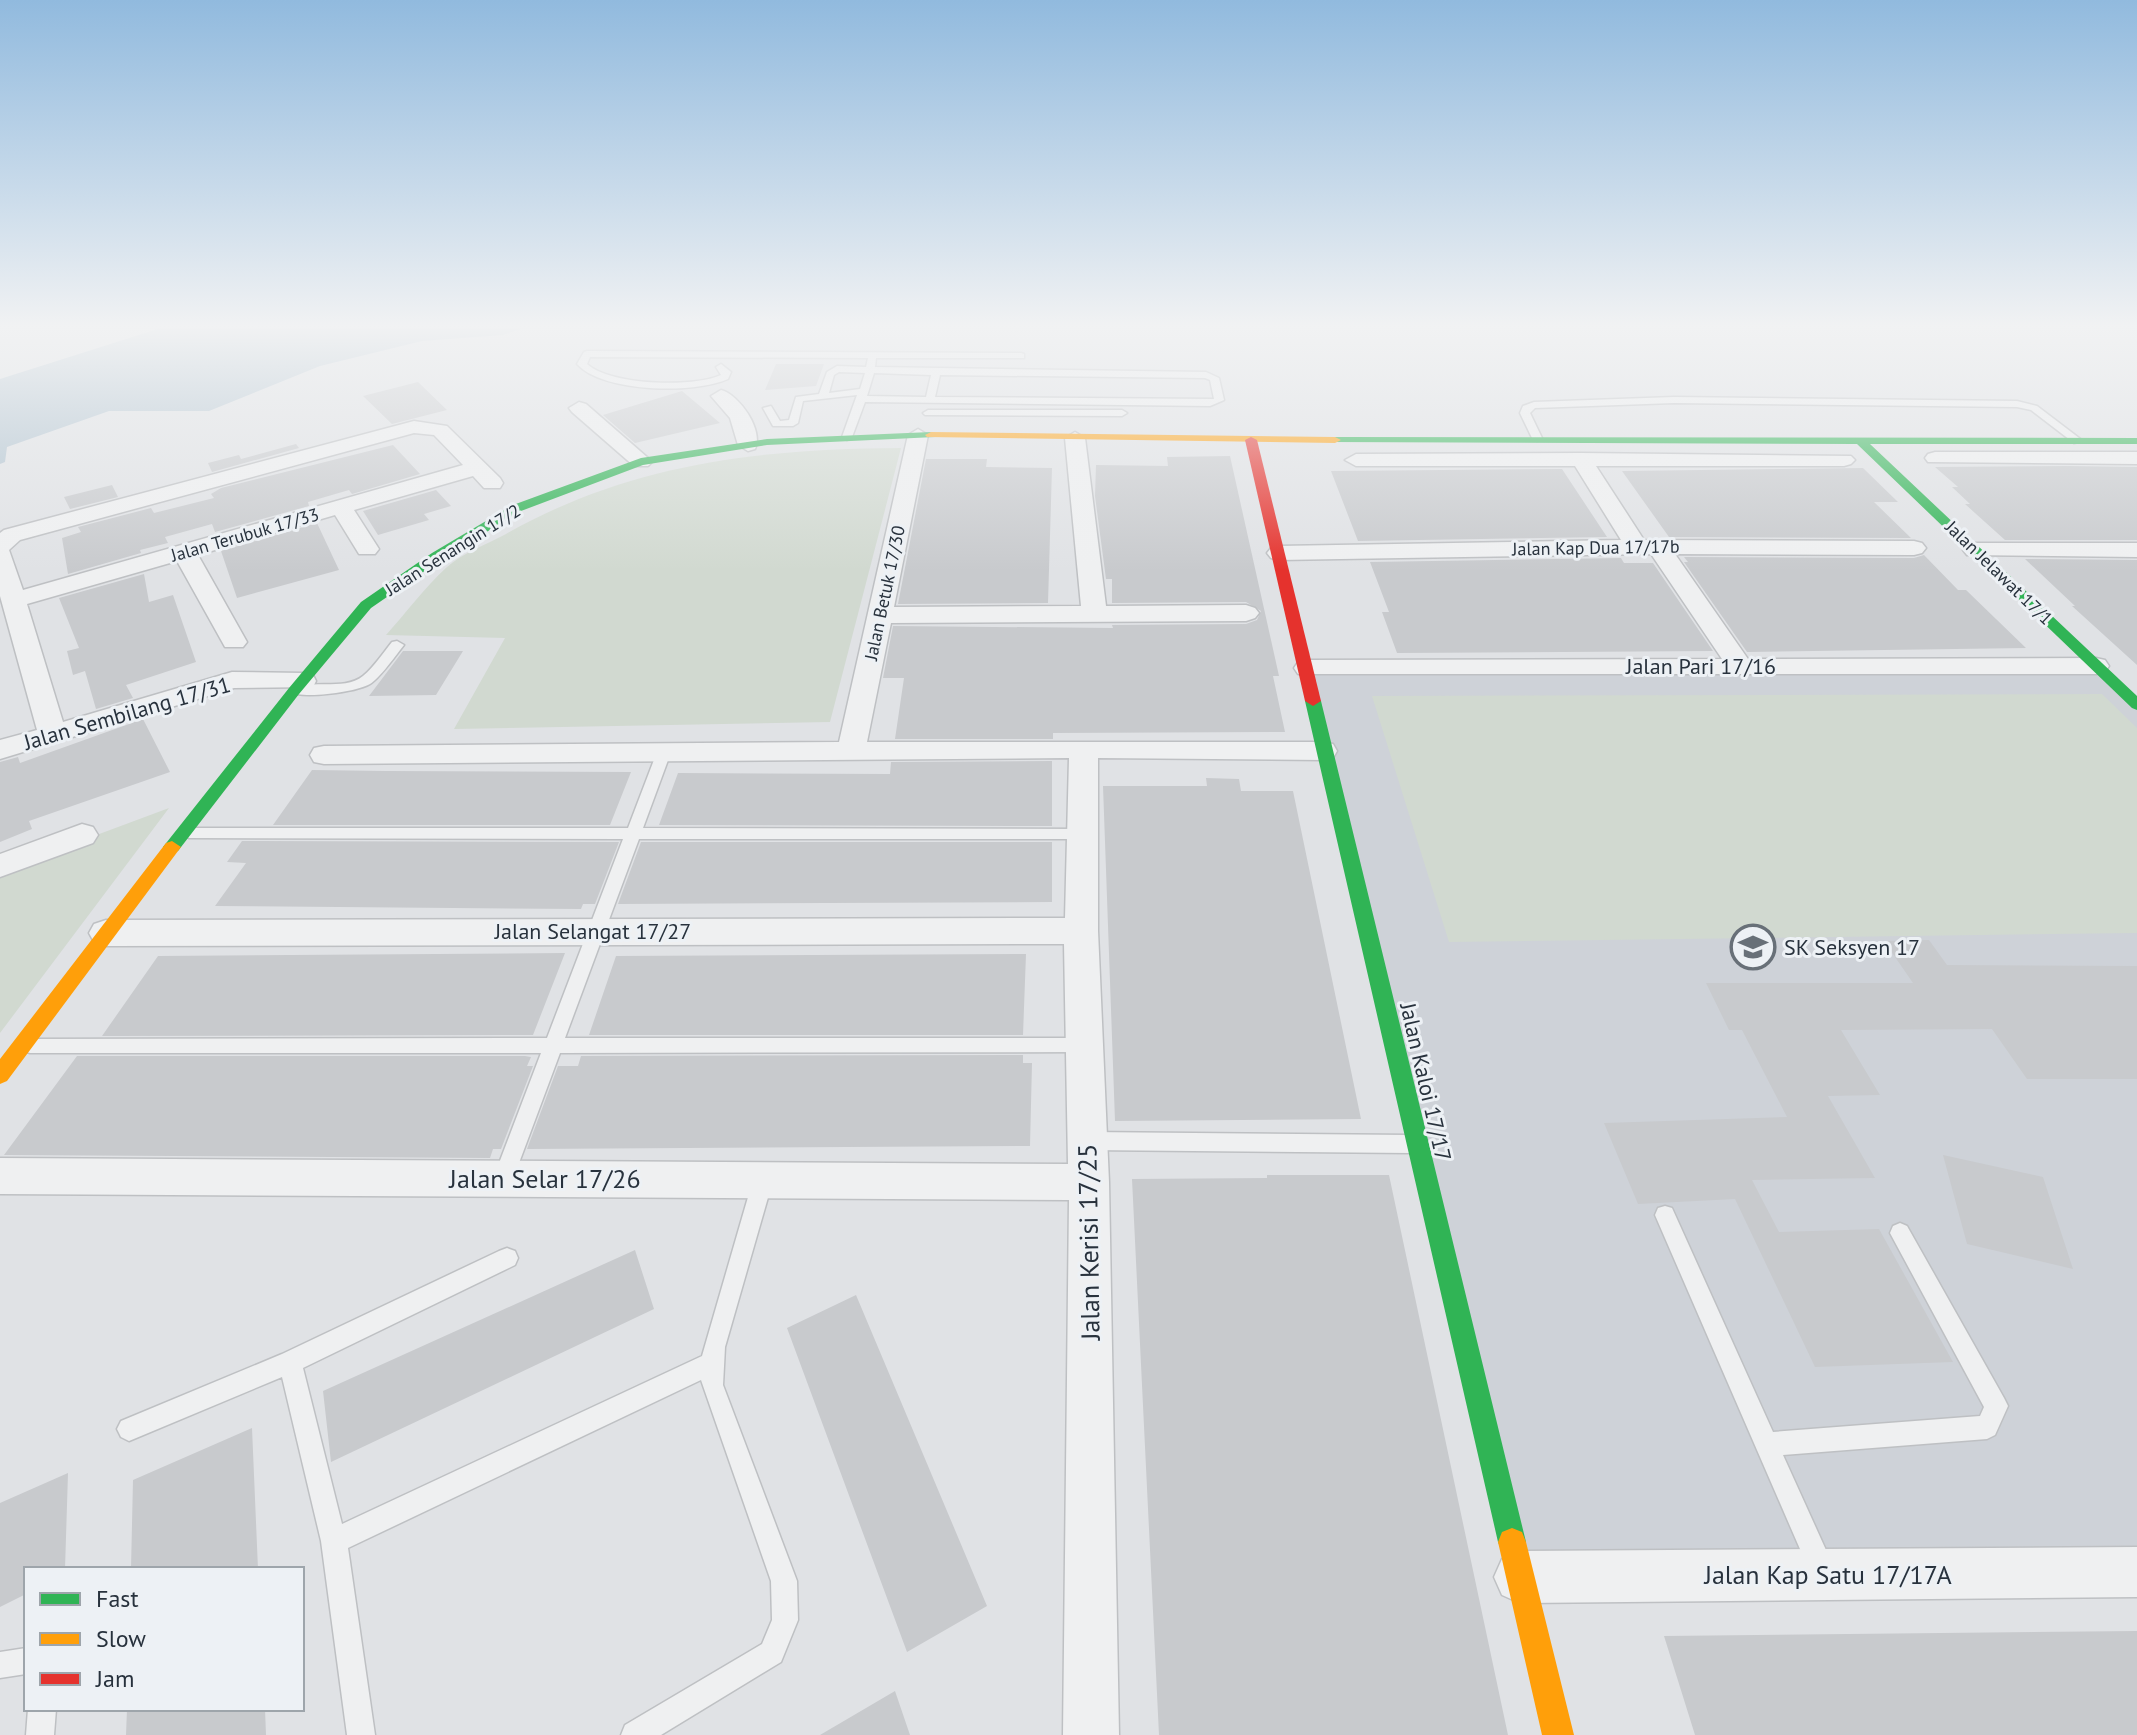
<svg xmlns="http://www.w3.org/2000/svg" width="2137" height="1735" font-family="'PT Sans',sans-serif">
  <rect width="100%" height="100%" fill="#e0e2e5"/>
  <path fill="#ced2d8" d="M 2096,666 L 2137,705 L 2137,1572 L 1520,1577 L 1307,668 Z"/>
  <path fill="#d1d9d0" d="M 901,448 L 830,722 L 454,729 L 505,638 L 386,635 C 406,613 425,587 447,567 C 463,553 487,544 506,534 C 631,463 759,449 901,448 Z
    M 2102,694 L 2137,728 L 2137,933 L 1449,942 L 1372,696 Z
    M 169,808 L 0,1033 L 0,871 Z"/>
  <path fill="#afc2cf" d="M 161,328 L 523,328 L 503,335 L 422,341 L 320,366 L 209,411 L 109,411 L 7,447 L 5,462 L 0,464 L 0,379 Z"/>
  <path fill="#c8cacd" d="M 776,364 L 824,364 L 816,386 L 765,390 Z
    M 418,382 L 447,410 L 392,424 L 363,396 Z
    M 682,391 L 720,423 L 635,443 L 603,415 Z
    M 296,444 L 299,448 L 212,472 L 208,463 L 239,455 L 241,459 Z
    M 393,445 L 420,474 L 352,494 L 349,490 L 308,502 L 309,506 L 215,532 L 212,524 L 165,537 L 168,543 L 140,550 L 141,553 L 68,574 L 62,538 L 81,532 L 78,527 L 151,508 L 154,513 L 214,498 L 211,494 L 221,488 Z
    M 1230,456 L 1279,676 L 1273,676 L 1285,732 L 1053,733 L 1053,739 L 895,739 L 904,678 L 883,678 L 893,626 L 1113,628 L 1112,625 L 1246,624 L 1257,620 L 1261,611 L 1246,602 L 1112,603 L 1112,579 L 1106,579 L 1095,496 L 1096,465 L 1168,466 L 1167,457 Z
    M 926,459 L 987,459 L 986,467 L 1052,468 L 1048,603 L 898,604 Z
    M 2068,466 L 2137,467 L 2137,540 L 2005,540 L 1965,504 L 1970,504 L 1952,487 L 1958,487 L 1935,467 Z
    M 1863,468 L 1898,502 L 1874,502 L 1911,538 L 1669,537 L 1622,471 Z
    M 1562,469 L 1607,537 L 1358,541 L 1331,471 Z
    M 112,485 L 118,497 L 70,509 L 64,497 Z
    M 436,490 L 451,506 L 424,514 L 429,520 L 378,535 L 363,511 Z
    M 317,523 L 339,570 L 237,598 L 221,551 Z
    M 1924,555 L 1958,590 L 1966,590 L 2026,648 L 1747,652 L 1684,562 L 1688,562 L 1684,557 L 1914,558 Z
    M 1621,558 L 1624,563 L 1653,563 L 1713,651 L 1397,653 L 1382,612 L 1389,612 L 1370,562 Z
    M 2025,559 L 2137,560 L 2137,665 L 2072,606 L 2075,606 Z
    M 144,574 L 149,602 L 173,595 L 196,662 L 126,685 L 133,698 L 96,709 L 85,671 L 73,675 L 67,651 L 79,648 L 59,598 Z
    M 403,651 L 463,651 L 436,695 L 369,696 Z
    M 143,719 L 170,772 L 29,821 L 32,829 L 0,842 L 0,762 L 18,757 L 20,763 Z
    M 1052,761 L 1052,826 L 659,825 L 678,773 L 890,774 L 891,762 Z
    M 312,770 L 385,771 L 631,772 L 610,825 L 273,825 Z
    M 1206,778 L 1239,779 L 1241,791 L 1293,791 L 1361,1119 L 1115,1121 L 1103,786 L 1207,786 Z
    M 242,841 L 619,842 L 595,904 L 583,904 L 581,909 L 215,906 L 246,863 L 227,862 Z
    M 641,842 L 1052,842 L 1052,902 L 618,904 Z
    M 1929,940 L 1947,965 L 2137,966 L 2137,1079 L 2027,1079 L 1992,1029 L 1841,1030 L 1880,1095 L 1828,1096 L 1875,1178 L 1752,1180 L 1779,1232 L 1879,1229 L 1953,1362 L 1815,1367 L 1735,1199 L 1638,1204 L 1604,1123 L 1787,1117 L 1742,1030 L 1729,1030 L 1706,983 L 1913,983 L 1884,941 Z
    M 565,953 L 533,1035 L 102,1036 L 158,956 Z
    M 1026,954 L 1023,1035 L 589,1035 L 616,956 Z
    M 1023,1055 L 1023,1063 L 1032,1063 L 1030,1146 L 527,1149 L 558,1066 L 578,1066 L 581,1056 Z
    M 77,1056 L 525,1056 L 531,1057 L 527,1066 L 533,1066 L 501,1149 L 493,1149 L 490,1158 L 4,1155 Z
    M 1943,1155 L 2043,1177 L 2073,1269 L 1967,1244 Z
    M 1267,1175 L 1389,1175 L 1508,1735 L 1159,1735 L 1132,1179 L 1267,1178 Z
    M 635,1250 L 654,1309 L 331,1462 L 323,1391 Z
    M 856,1295 L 987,1606 L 907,1652 L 787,1328 Z
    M 252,1428 L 258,1569 L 131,1569 L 133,1480 Z
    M 68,1473 L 65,1569 L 26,1569 L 26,1594 L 0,1607 L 0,1503 Z
    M 2137,1631 L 2137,1735 L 1695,1735 L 1664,1636 Z
    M 895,1691 L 910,1735 L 820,1735 Z
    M 127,1709 L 265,1709 L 266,1735 L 126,1735 Z"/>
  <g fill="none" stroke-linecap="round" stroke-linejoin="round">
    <g stroke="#bec0c3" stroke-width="3">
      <path id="lane" d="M 587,351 L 1021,353 L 1024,354 L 1024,358 L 876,358 L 875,367 L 1206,372 L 1219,378 L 1224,400 L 1210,406 L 865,402 L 852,437 L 847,440 L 842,437 L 857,395 L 803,401 L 798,423 L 793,426 L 773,426 L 763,408 L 771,406 L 780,421 L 789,420 L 796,397 L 819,394 L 827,372 L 837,366 L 866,367 L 868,358 L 590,357 L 587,364 C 610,385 692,388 721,375 L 716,367 L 721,364 L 731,372 L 728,379 C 695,394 603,393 577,364 L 584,352 ZM 839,372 L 865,373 L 860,389 L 829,393 L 834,375 ZM 874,373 L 931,375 L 926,397 L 867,396 ZM 940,375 L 1205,378 L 1210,380 L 1214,399 L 935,397 Z
        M 1674,397 L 2017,401 L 2037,406 L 2083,441 L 2074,443 L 2031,410 L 2017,407 L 1674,403 L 1535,408 L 1530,413 L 1542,438 L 1537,441 L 1532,438 L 1520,413 L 1523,406 L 1534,402 Z
        M 928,410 L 1122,410 L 1127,413 L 1122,416 L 925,415 L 923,413 Z
        M 397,641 L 404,645 C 396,655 380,678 370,684 C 356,692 301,700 289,691 C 308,677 343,692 363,676 C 374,667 383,653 392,642 Z
        M 664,747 L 671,752 L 643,828 L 1083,829 L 1091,834 L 1083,839 L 639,839 L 565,1038 L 1085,1038 L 1092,1040 L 1094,1045 L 1092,1050 L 1085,1052 L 560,1053 L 513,1179 L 510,1185 L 503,1188 L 496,1185 L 493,1179 L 541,1053 L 30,1053 L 23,1051 L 21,1046 L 23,1041 L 30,1039 L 547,1038 L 623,839 L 189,838 L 181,833 L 189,828 L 628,828 L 657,752 Z
        M 1088,1132 L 1410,1135 L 1417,1138 L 1420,1144 L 1417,1150 L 1410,1153 L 1088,1150 L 1081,1147 L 1078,1141 L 1081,1135 Z
        M 763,1171 L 770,1174 L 773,1180 L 725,1347 L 723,1385 L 797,1581 L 798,1620 L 781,1662 L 661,1735 L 621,1735 L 625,1725 L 762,1644 L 772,1620 L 771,1581 L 701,1380 L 348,1548 L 375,1735 L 347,1735 L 321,1541 L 282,1377 L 129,1441 L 121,1437 L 117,1429 L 121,1421 L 282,1354 L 499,1251 L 507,1248 L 515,1251 L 518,1258 L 515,1265 L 303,1368 L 342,1524 L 702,1356 L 753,1180 L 756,1174 Z
        M 1665,1206 L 1672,1208 L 1773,1432 L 1980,1416 L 1984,1407 L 1890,1233 L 1893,1226 L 1900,1223 L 1907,1226 L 2004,1398 L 2008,1406 L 1995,1435 L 1987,1439 L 1783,1455 L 1835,1570 L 1831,1579 L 1822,1583 L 1813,1579 L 1655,1215 L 1658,1208 Z
        M 26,1648 L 26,1674 L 0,1678 L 0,1652 Z
        M 28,1709 L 56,1709 L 54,1735 L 26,1735 Z"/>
    </g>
    <g stroke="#bec0c3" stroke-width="3">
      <path id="street" d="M 721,390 C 740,395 764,431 755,449 L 748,451 L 738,445 L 730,418 L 711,396 Z
        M 579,402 L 586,404 L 648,458 L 652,462 L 648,466 L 634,466 L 572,412 L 569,408 Z
        M 414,421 L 447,426 L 500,478 L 503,483 L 500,488 L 484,488 L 473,476 L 354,510 L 379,549 L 375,554 L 359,554 L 335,515 L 198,555 L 247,642 L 243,647 L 225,647 L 177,561 L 27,604 L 63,722 L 232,672 L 303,673 L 313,675 L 316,681 L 313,687 L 234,688 L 0,759 L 0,740 L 37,730 L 0,596 L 0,533 L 4,530 ZM 414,433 L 434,435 L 463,465 L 23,590 L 9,550 L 20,540 Z
        M 918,429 L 928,435 L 894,607 L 1081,606 L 1065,438 L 1075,432 L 1085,438 L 1106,606 L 1246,605 L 1255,608 L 1259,613 L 1255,618 L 1246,621 L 891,623 L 867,742 L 1323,742 L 1333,744 L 1337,751 L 1333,758 L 1323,760 L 1098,758 L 1098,931 L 1109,1182 L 1119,1735 L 1063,1735 L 1069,1200 L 0,1194 L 0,1158 L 1068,1164 L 1064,944 L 106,946 L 94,942 L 89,933 L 94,924 L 106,920 L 1065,918 L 1069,758 L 324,764 L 314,762 L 310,755 L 314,748 L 324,746 L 839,742 L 908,435 Z
        M 1935,452 L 2137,452 L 2137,464 L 1928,462 L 1925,458 L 1928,454 Z
        M 1581,453 L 1851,456 L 1855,460 L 1851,464 L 1844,466 L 1596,466 L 1644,540 L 1914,541 L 1922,543 L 1926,548 L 1922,553 L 1914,555 L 1675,554 L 1748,659 L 2096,658 L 2105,660 L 2109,666 L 2105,672 L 2096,674 L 1298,674 L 1294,668 L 1298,662 L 1307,660 L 1722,659 L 1651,554 L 1279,560 L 1271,558 L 1267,553 L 1271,548 L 1279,546 L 1621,540 L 1575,466 L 1356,466 L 1345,460 L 1356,454 Z
        M 1975,543 L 2137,543 L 2137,557 L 1967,555 L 1963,550 L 1967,545 Z
        M 82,824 L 93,827 L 98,835 L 93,843 L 0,877 L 0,854 Z
        M 2137,1547 L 2137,1597 L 1520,1603 L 1502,1595 L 1494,1577 L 1502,1559 L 1520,1551 Z"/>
    </g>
    <use href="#lane" fill="#eff0f1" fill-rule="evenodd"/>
    <use href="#street" fill="#eff0f1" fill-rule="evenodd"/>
    <path fill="#30b455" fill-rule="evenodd" d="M 931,432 L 937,435 L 935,437 L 767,445 L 643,465 L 521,511 L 442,559 L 371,608 L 299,694 L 178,851 L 172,853 L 163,847 L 289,688 L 361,602 L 432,553 L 513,505 L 641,458 L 767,439 Z
      M 1335,437 L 2137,438 L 2137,444 L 1870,444 L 2137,696 L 2137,710 L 2132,708 L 1857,444 L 1331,442 L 1329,440 Z
      M 1313,696 L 1321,701 L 1526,1542 L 1522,1552 L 1512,1556 L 1502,1552 L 1498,1542 L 1305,701 Z"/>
    <path fill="#ff9f0a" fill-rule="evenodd" d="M 931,432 L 1335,437 L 1341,440 L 1335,443 L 927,437 L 925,435 Z
      M 172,841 L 181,847 L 178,851 L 7,1081 L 0,1084 L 0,1059 L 166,843 Z
      M 1512,1528 L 1522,1532 L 1526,1542 L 1574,1735 L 1542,1735 L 1498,1542 L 1502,1532 Z"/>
    <path fill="#e5322d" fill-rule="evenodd" d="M 1251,437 L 1257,440 L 1321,701 L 1313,706 L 1305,701 L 1245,440 Z"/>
  </g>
  <linearGradient id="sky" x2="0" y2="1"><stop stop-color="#91bade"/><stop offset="0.57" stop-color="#f1f2f3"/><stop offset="1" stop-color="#f1f2f3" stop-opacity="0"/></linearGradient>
  <rect width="2137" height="571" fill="url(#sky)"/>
  <defs>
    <g id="school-ring" transform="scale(2.3)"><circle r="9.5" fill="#edf1f5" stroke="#687078" stroke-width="1.5"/><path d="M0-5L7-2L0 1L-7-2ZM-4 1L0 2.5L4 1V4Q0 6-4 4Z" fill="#687078"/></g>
  </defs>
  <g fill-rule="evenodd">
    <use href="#school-ring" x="1753" y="947"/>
  </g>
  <g text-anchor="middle" stroke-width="6" stroke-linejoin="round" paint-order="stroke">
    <g font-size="18" fill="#28323d" stroke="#edf1f5">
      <text transform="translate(245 535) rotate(-16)" y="6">Jalan Terubuk 17/33</text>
      <text transform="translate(1596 548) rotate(-1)" y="6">Jalan Kap Dua 17/17b</text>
      <text transform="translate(453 550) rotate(-32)" y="6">Jalan Senangin 17/2</text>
      <text transform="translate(1999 573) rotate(44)" y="6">Jalan Jelawat 17/1</text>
      <text transform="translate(885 593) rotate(-78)" y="6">Jalan Betuk 17/30</text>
    </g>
    <g font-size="22" fill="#28323d" stroke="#edf1f5">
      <text x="1701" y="674">Jalan Pari 17/16</text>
      <text transform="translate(127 713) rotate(-16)" y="8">Jalan Sembilang 17/31</text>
      <text x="593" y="939">Jalan Selangat 17/27</text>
      <text transform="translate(1426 1082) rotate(77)" y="8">Jalan Kaloi 17/17</text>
    </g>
    <g font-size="22" fill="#28323d" stroke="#edf1f5" text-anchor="start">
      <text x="1784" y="955">SK Seksyen 17</text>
    </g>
    <g font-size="26" fill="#28323d" stroke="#edf1f5">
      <text x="545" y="1188">Jalan Selar 17/26</text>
      <text transform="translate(1089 1242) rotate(-91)" y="9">Jalan Kerisi 17/25</text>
      <text x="1828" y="1584">Jalan Kap Satu 17/17A</text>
    </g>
  </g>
  <rect x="24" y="1567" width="280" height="144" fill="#edf1f5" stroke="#9ea5ab" stroke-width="2"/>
  <rect x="40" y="1593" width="40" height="12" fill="#30b455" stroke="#9ea5ab" stroke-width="2"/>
  <text x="96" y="1607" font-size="24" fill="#28323d">Fast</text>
  <rect x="40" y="1633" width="40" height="12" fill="#ff9f0a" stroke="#9ea5ab" stroke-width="2"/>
  <text x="96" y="1647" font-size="24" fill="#28323d">Slow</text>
  <rect x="40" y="1673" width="40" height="12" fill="#e5322d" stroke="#9ea5ab" stroke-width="2"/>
  <text x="96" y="1687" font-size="24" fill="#28323d">Jam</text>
</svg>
